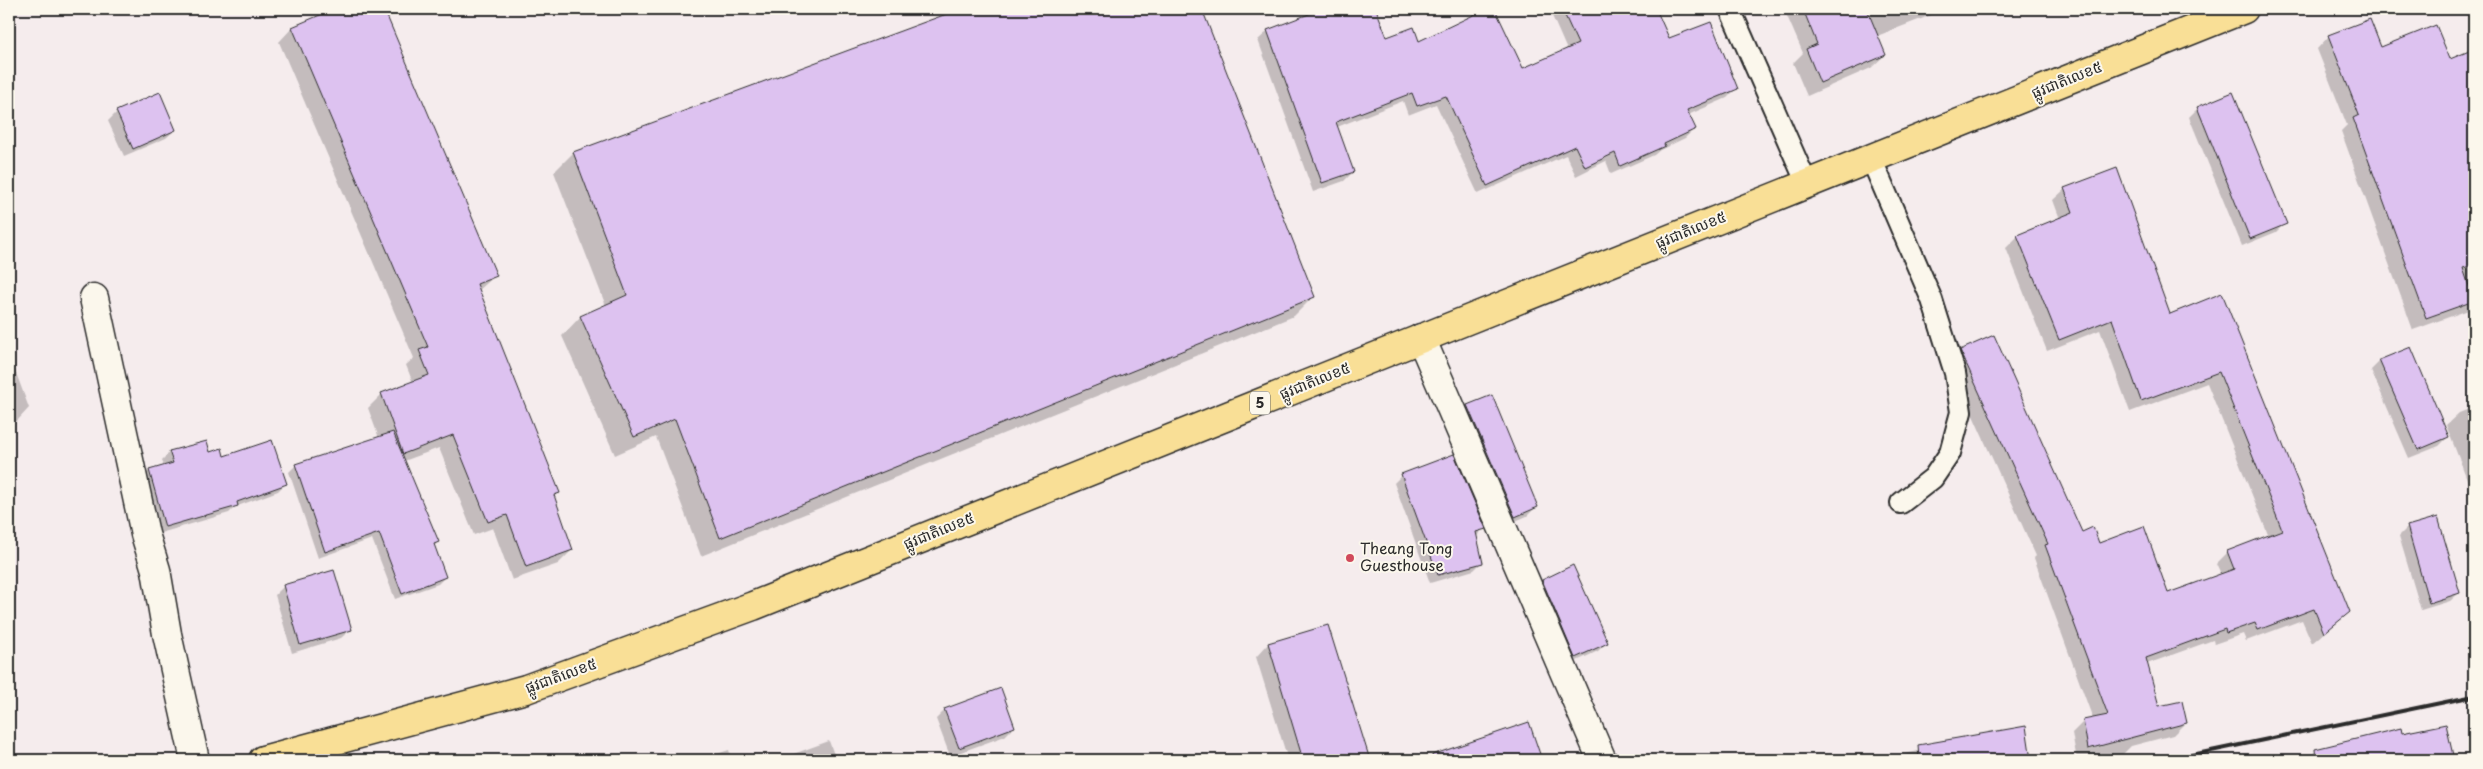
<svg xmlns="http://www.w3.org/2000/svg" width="2483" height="769" font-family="'Playpen Sans','Noto Sans Khmer',sans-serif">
  <rect width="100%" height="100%" fill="#f5eced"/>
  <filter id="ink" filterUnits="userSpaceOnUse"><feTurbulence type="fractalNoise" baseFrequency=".02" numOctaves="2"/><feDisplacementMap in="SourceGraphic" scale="10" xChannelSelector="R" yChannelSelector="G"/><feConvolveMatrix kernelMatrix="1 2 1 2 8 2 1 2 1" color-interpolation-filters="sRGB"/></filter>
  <g filter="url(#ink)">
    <path fill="#0003" d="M 337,9 L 383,9 L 496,275 L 478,291 L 559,492 L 553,497 L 572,550 L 558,564 L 512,580 L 493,528 L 474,535 L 439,448 L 404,461 L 438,542 L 434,546 L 445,577 L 438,584 L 395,599 L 372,539 L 318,558 L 289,472 L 296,465 L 379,438 L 368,408 L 382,394 L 413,383 L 406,365 L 414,358 L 279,42 L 292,28 Z
      M 964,9 L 1200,9 L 1313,297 L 1294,316 L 701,556 L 656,437 L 615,455 L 562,336 L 580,317 L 606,306 L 554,172 L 573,153 Z
      M 1326,9 L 1375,9 L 1386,39 L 1419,42 L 1489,9 L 1494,9 L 1522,69 L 1567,50 L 1549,9 L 1654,9 L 1668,40 L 1736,89 L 1727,98 L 1688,115 L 1694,129 L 1685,138 L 1660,150 L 1654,155 L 1611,174 L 1606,161 L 1576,176 L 1566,155 L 1478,194 L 1436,104 L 1408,115 L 1403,101 L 1337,127 L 1353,172 L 1344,181 L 1313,192 L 1258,40 L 1268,31 Z
      M 1784,9 L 1947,9 L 1877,36 L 1885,55 L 1871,68 L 1807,96 L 1793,63 L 1803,53 Z
      M 1970,9 L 1984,9 L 1972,14 Z
      M 2329,36 L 2380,49 L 2449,60 L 2474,51 L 2474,308 L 2413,330 L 2341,131 L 2347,125 L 2317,49 Z
      M 2198,108 L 2285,223 L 2276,232 L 2242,246 L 2189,117 Z
      M 117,112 L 175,130 L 166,138 L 124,156 L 108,121 Z
      M 2065,189 L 2169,315 L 2221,294 L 2349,612 L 2312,643 L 2302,620 L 2246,641 L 2243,634 L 2214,644 L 2213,640 L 2147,664 L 2158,707 L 2185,723 L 2173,735 L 2131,746 L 2120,757 L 2103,760 L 2077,760 L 2072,733 L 2084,721 L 2093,719 L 2034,558 L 2036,556 L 1949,362 L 1961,351 L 2081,533 L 2168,595 L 2221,575 L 2216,564 L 2228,552 L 2269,537 L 2207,383 L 2130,412 L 2100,330 L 2047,351 L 2006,248 L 2018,236 L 2060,219 L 2053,200 Z
      M 9,354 L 29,408 L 17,421 L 9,424 Z
      M 2380,361 L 2448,437 L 2439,446 L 2409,458 L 2371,370 Z
      M 1491,397 L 1536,507 L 1527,516 L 1506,525 L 1459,415 L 1468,406 Z
      M 2474,407 L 2474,497 L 2446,425 L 2459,413 Z
      M 170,452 L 209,454 L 286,483 L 278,491 L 235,507 L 229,513 L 157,534 L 142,479 L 149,471 L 164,467 L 162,460 Z
      M 1402,475 L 1484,528 L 1476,537 L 1482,562 L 1474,570 L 1430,583 L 1394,483 Z
      M 2437,519 L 2459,593 L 2450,601 L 2421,610 L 2399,536 L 2407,528 Z
      M 1542,581 L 1607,642 L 1598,651 L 1566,666 L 1534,589 Z
      M 284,586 L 350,630 L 341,638 L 292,653 L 275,595 Z
      M 1327,626 L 1369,760 L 1288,760 L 1256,657 L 1268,644 Z
      M 945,710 L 1014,727 L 1005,736 L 950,756 L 936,719 Z
      M 1528,724 L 1540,760 L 1420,760 Z
      M 2025,728 L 2030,760 L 1884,760 L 1886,758 Z
      M 829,741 L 836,760 L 777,760 Z
      M 2376,743 L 2447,758 L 2435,760 L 2380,760 Z
      M 729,750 L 732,760 L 698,760 Z"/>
    <path fill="#ddc2f0" stroke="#2b2b2b" d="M 334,9 L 384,9 L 497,276 L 477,284 L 560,493 L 554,495 L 573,550 L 526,567 L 507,515 L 488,522 L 453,435 L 403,454 L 381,393 L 429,375 L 419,350 L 428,347 L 292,27 Z
      M 960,9 L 1202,9 L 1315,297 L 720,538 L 675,419 L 634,437 L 580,316 L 627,295 L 573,152 Z
      M 1322,9 L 1376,9 L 1387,37 L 1414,27 L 1419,41 L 1486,9 L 1495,9 L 1523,68 L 1578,44 L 1562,9 L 1656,9 L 1669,38 L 1711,22 L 1738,89 L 1687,110 L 1696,129 L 1664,144 L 1665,146 L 1620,166 L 1615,153 L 1585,167 L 1575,146 L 1487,186 L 1446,96 L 1417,106 L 1412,93 L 1336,122 L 1354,172 L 1322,183 L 1267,30 Z
      M 1803,9 L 1867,9 L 1886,55 L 1820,83 L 1806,49 L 1817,44 Z
      M 2370,19 L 2381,47 L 2436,25 L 2450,59 L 2474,49 L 2474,265 L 2463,268 L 2474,301 L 2426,318 L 2353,118 L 2359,115 L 2328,35 Z
      M 160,92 L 176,130 L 133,149 L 116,111 Z
      M 2233,92 L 2287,224 L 2250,239 L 2197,107 Z
      M 2117,168 L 2170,314 L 2222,293 L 2350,612 L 2324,633 L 2314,609 L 2258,630 L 2255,623 L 2226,633 L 2225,629 L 2146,658 L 2159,706 L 2182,701 L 2187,723 L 2088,749 L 2083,720 L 2108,715 L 2045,545 L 2048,544 L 1960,350 L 1994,335 L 2082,532 L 2093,527 L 2099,543 L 2144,526 L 2168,593 L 2234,569 L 2227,551 L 2282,530 L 2219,372 L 2141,401 L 2112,319 L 2059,340 L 2017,235 L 2073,212 L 2064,188 Z
      M 2411,347 L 2449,437 L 2418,450 L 2379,360 Z
      M 1492,395 L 1538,507 L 1515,517 L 1467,405 Z
      M 393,432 L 439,542 L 434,544 L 446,577 L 402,594 L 379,533 L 325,552 L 295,464 Z
      M 272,440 L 287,484 L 237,502 L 238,506 L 165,527 L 149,470 L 173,463 L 169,451 L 207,441 L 210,452 L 222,448 L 224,456 Z
      M 1454,454 L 1486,529 L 1476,532 L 1483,563 L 1438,575 L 1401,474 Z
      M 2438,517 L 2460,593 L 2429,603 L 2407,526 Z
      M 1573,565 L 1608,643 L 1575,658 L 1542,580 Z
      M 334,570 L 352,630 L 300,645 L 283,585 Z
      M 1328,625 L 1370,760 L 1303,760 L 1268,643 Z
      M 1001,688 L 1015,727 L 959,748 L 944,709 Z
      M 1529,722 L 1542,760 L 1433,760 L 1432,755 Z
      M 2446,724 L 2454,760 L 2316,760 L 2315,749 L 2401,728 L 2402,733 Z
      M 2026,726 L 2031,760 L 1919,760 L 1918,745 Z"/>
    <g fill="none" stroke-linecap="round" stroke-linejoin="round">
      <g stroke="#2b2b2b" stroke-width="24">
        <path id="lane" d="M 1730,9 L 1807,184
          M 1871,158 L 1932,300 L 1955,373 L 1961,412 L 1950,453 L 1933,478 L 1901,503"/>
      </g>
      <g stroke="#2b2b2b" stroke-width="31">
        <path id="street" d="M 94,298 L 145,534 L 156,570 L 167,634 L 195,760
          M 1421,338 L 1602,760"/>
      </g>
      <g stroke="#2b2b2b" stroke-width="31">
        <path id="highway" d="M 263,760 L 526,689 L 753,606 L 2244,9"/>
      </g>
      <use href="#lane" stroke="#fbf7ec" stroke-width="20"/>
      <use href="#street" stroke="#fbf7ec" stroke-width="28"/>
      <use href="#highway" stroke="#f9df96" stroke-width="28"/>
      <path stroke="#2b2b2b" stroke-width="4" d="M 2168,760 L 2474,696"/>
    </g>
  </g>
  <circle fill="#d1495b" stroke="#fbf7ec" stroke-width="2" cx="1350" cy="558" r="5"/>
  <g text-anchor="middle" stroke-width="4" stroke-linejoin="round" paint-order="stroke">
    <rect fill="#fbf7ec" stroke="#696865" stroke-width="1" x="1250" y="391.5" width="20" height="23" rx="4"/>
    <g font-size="14" font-weight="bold" fill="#2b2b2b">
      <text x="1260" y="408">5</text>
    </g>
    <g font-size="15" fill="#2b2b2b" stroke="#fbf7ec">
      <text transform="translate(2067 80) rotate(-22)" y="5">ផ្លូវជាតិលេខ៥</text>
      <text transform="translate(1691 230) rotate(-22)" y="5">ផ្លូវជាតិលេខ៥</text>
      <text transform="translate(1315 381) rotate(-22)" y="5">ផ្លូវជាតិលេខ៥</text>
      <text transform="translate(939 531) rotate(-22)" y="5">ផ្លូវជាតិលេខ៥</text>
      <text transform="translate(561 676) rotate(-20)" y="5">ផ្លូវជាតិលេខ៥</text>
    </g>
    <g font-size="15" fill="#2b2b2b" stroke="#fbf7ec" text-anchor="start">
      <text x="1360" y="554">Theang Tong<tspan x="1360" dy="17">Guesthouse</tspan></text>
    </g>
  </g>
  <rect width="2483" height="769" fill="none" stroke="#fbf7ec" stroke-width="30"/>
  <rect x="15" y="15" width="2453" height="739" fill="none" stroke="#2b2b2b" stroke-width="2" filter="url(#ink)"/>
</svg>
